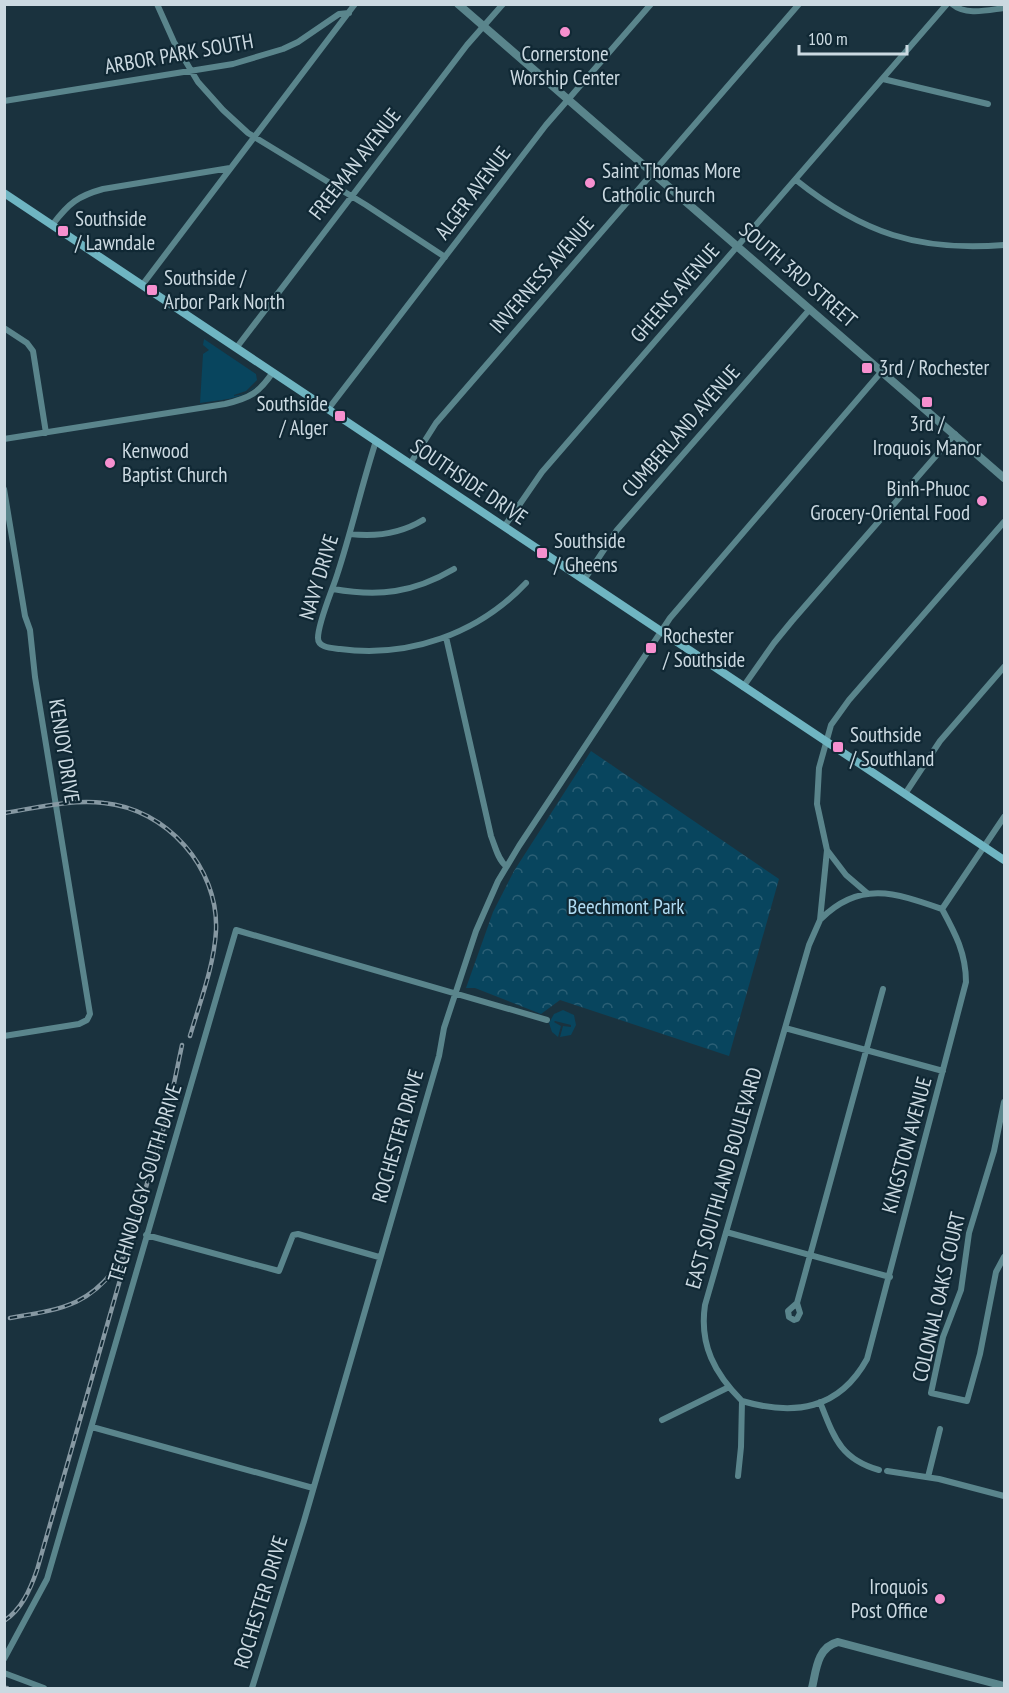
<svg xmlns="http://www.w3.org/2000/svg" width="1009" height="1693" font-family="'PT Sans Narrow',sans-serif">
  <defs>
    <pattern id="forest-crowns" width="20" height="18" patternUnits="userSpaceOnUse" patternTransform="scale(1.5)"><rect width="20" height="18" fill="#08455e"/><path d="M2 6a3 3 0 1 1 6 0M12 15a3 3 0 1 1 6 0" fill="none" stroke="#2b5f75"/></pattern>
  </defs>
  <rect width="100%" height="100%" fill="#1a323e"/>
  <path fill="#08455e" d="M 204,339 L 256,374 L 257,380 L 246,391 L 234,395 L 234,396 L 245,394 L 257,385 C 243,400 219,400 200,403 L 203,354 L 209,350 L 203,345 Z
    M 563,1010 L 574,1015 L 576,1025 L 571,1035 L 560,1037 L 563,1026 L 571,1027 L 571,1025 L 555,1021 L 554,1022 L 561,1026 L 558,1037 L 552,1032 L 549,1023 L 554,1014 Z"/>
  <path fill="url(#forest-crowns)" d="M 591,751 L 779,879 L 729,1056 L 560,1000 L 541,1014 L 475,988 L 466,988 L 493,912 L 514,871 Z"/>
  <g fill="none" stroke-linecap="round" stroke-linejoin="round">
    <path stroke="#5a858c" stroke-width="6" d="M 157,4 L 174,42 L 198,82 L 223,110 L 248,133 L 366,205 L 445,257
      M 952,4 C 966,16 988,10 1004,8
      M 883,79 L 988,104
      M 4,101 L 233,64 L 283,49 L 298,42 L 339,14 L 349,13
      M 796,180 C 862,233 919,252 1004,245
      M 53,224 C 69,203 78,196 103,189 L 230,168
      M 143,284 L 355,4
      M 4,328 L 27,343 L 33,351 L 46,433
      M 237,347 L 467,45 L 503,4
      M 329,408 L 546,125 L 651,4
      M 4,439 L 225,404 C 250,398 259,393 273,372
      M 376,441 C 362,484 352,529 338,572 C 333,589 318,622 318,638 C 318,648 332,648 340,649 C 409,658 478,634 526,583
      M 410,464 L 436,423 L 799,4
      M 4,489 L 25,616 L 30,630 L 35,677 L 90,1014 L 87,1020 L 79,1024 L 4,1036
      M 504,527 L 542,472 L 947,4
      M 350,534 C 376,537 400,534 423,520
      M 584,580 L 617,530 L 810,309
      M 333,589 C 379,597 413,593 454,569
      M 446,637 L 491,836 C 495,846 498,860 506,866
      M 743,687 L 774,643 L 792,621 L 955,434
      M 905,794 L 940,741 L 1004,667
      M 827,850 L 846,875 L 867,893
      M 821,919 C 860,880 896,893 942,909
      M 785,1028 L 943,1071
      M 1004,1102 L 994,1151 L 969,1233 L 961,1290 L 943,1337 L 931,1393 L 967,1401 L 980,1354 L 996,1272 L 1004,1257
      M 726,1232 L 890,1277
      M 146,1235 L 279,1271 L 293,1235 L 298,1234 L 379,1257
      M 797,1303 L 800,1313 L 797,1319 L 794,1320 L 789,1317 L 788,1311 L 797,1303 L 883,989
      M 742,1401 C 794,1416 839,1410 867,1359 L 966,982 C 966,953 955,933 942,909 L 1004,817
      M 820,1402 C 834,1437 840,1459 879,1470
      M 662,1420 L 729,1387
      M 92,1427 L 313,1488
      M 887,1471 L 939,1479 L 1004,1496
      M 738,1476 L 741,1447 L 742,1401 C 715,1374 699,1345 705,1305 L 809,945 L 820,920 L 827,850 L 817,804 L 819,768 L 831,725 L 849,700 L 1004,522
      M 928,1477 L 940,1429
      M 4,1659 L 47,1579 L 236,930 L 547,1020
      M 4,1673 L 44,1688
      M 252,1688 L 304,1521 L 439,1056 L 444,1028 L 476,931 L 498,881 L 519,846 L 670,618 L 882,371"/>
    <path stroke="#5a858c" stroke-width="8" d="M 458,4 L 1004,478
      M 812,1688 C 816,1671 817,1647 838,1642 L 1004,1686"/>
    <path stroke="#6fb5c2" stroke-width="8" d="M 4,193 L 1004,860"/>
    <g stroke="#8698a2" stroke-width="4.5">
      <path id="rail" d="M 4,813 C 36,808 71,799 104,803 C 166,809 219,867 216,931 C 214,966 200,1002 190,1036
        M 131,1237 L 167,1117 L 182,1045
        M 10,1318 C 62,1309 91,1306 122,1259
        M 4,1621 C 22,1609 30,1590 37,1570 L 134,1231
        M 4,1688 L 7,1688"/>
    </g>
    <use href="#rail" stroke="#102834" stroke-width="2" stroke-dasharray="7" stroke-linecap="butt"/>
  </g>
  <g fill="#f690cf" stroke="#102834" stroke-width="2">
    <circle cx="565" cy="32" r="6"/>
    <circle cx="590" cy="183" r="6"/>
    <rect x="57" y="225" width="12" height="12" rx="3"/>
    <rect x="146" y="284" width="12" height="12" rx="3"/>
    <rect x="861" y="362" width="12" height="12" rx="3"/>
    <rect x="921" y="396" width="12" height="12" rx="3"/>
    <rect x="334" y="410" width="12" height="12" rx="3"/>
    <circle cx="110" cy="463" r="6"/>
    <circle cx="982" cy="501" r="6"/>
    <rect x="536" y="547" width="12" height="12" rx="3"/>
    <rect x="645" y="642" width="12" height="12" rx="3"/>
    <rect x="832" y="741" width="12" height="12" rx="3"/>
    <circle cx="940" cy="1599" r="6"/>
  </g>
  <g text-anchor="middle" stroke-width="4.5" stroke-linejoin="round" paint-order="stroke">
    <g font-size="21" fill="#cbd9e1" stroke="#102834">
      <text transform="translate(179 54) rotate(-10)" y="7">ARBOR PARK SOUTH</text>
      <text transform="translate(355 164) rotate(-52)" y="7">FREEMAN AVENUE</text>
      <text transform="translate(473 193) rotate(-53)" y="7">ALGER AVENUE</text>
      <text transform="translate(542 275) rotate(-49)" y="7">INVERNESS AVENUE</text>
      <text transform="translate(798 275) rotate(41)" y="7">SOUTH 3RD STREET</text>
      <text transform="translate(675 293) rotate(-49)" y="7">GHEENS AVENUE</text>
      <text transform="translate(681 431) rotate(-49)" y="7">CUMBERLAND AVENUE</text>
      <text transform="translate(469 482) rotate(34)" y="7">SOUTHSIDE DRIVE</text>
      <text transform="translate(319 577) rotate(-73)" y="7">NAVY DRIVE</text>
      <text transform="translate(64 751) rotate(81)" y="7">KENJOY DRIVE</text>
      <text transform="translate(398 1136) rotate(-74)" y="7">ROCHESTER DRIVE</text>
      <text transform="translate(907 1145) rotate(-75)" y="7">KINGSTON AVENUE</text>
      <text transform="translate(724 1178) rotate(-74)" y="7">EAST SOUTHLAND BOULEVARD</text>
      <text transform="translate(145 1183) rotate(-73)" y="7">TECHNOLOGY SOUTH DRIVE</text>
      <text transform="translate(939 1297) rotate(-77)" y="7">COLONIAL OAKS COURT</text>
      <text transform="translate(261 1602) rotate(-73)" y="7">ROCHESTER DRIVE</text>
    </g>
    <g font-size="21" fill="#cbd9e1" stroke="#102834" text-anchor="start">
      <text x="565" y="61" text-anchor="middle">Cornerstone<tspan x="565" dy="24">Worship Center</tspan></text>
      <text x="602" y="178">Saint Thomas More<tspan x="602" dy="24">Catholic Church</tspan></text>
      <text x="75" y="226">Southside<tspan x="75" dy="24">/ Lawndale</tspan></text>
      <text x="164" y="285">Southside /<tspan x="164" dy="24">Arbor Park North</tspan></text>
      <text x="879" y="375">3rd / Rochester</text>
      <text x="328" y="411" text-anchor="end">Southside<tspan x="328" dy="24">/ Alger</tspan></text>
      <text x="927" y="431" text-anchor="middle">3rd /<tspan x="927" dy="24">Iroquois Manor</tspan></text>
      <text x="122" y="458">Kenwood<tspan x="122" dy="24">Baptist Church</tspan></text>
      <text x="970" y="496" text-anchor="end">Binh-Phuoc<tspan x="970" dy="24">Grocery-Oriental Food</tspan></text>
      <text x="554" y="548">Southside<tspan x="554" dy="24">/ Gheens</tspan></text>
      <text x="663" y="643">Rochester<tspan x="663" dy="24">/ Southside</tspan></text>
      <text x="850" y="742">Southside<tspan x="850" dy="24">/ Southland</tspan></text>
      <text x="928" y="1594" text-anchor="end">Iroquois<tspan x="928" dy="24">Post Office</tspan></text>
    </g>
    <g font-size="21" fill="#b0dbf2" stroke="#102834">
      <text x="626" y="914">Beechmont Park</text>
    </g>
  </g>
  <rect width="1009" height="1693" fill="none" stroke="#cbd9e1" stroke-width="12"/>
  <path d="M799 45v9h108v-9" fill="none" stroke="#cbd9e1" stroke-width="3"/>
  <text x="808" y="45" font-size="18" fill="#cbd9e1" stroke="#102834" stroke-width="4.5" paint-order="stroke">100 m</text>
</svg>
